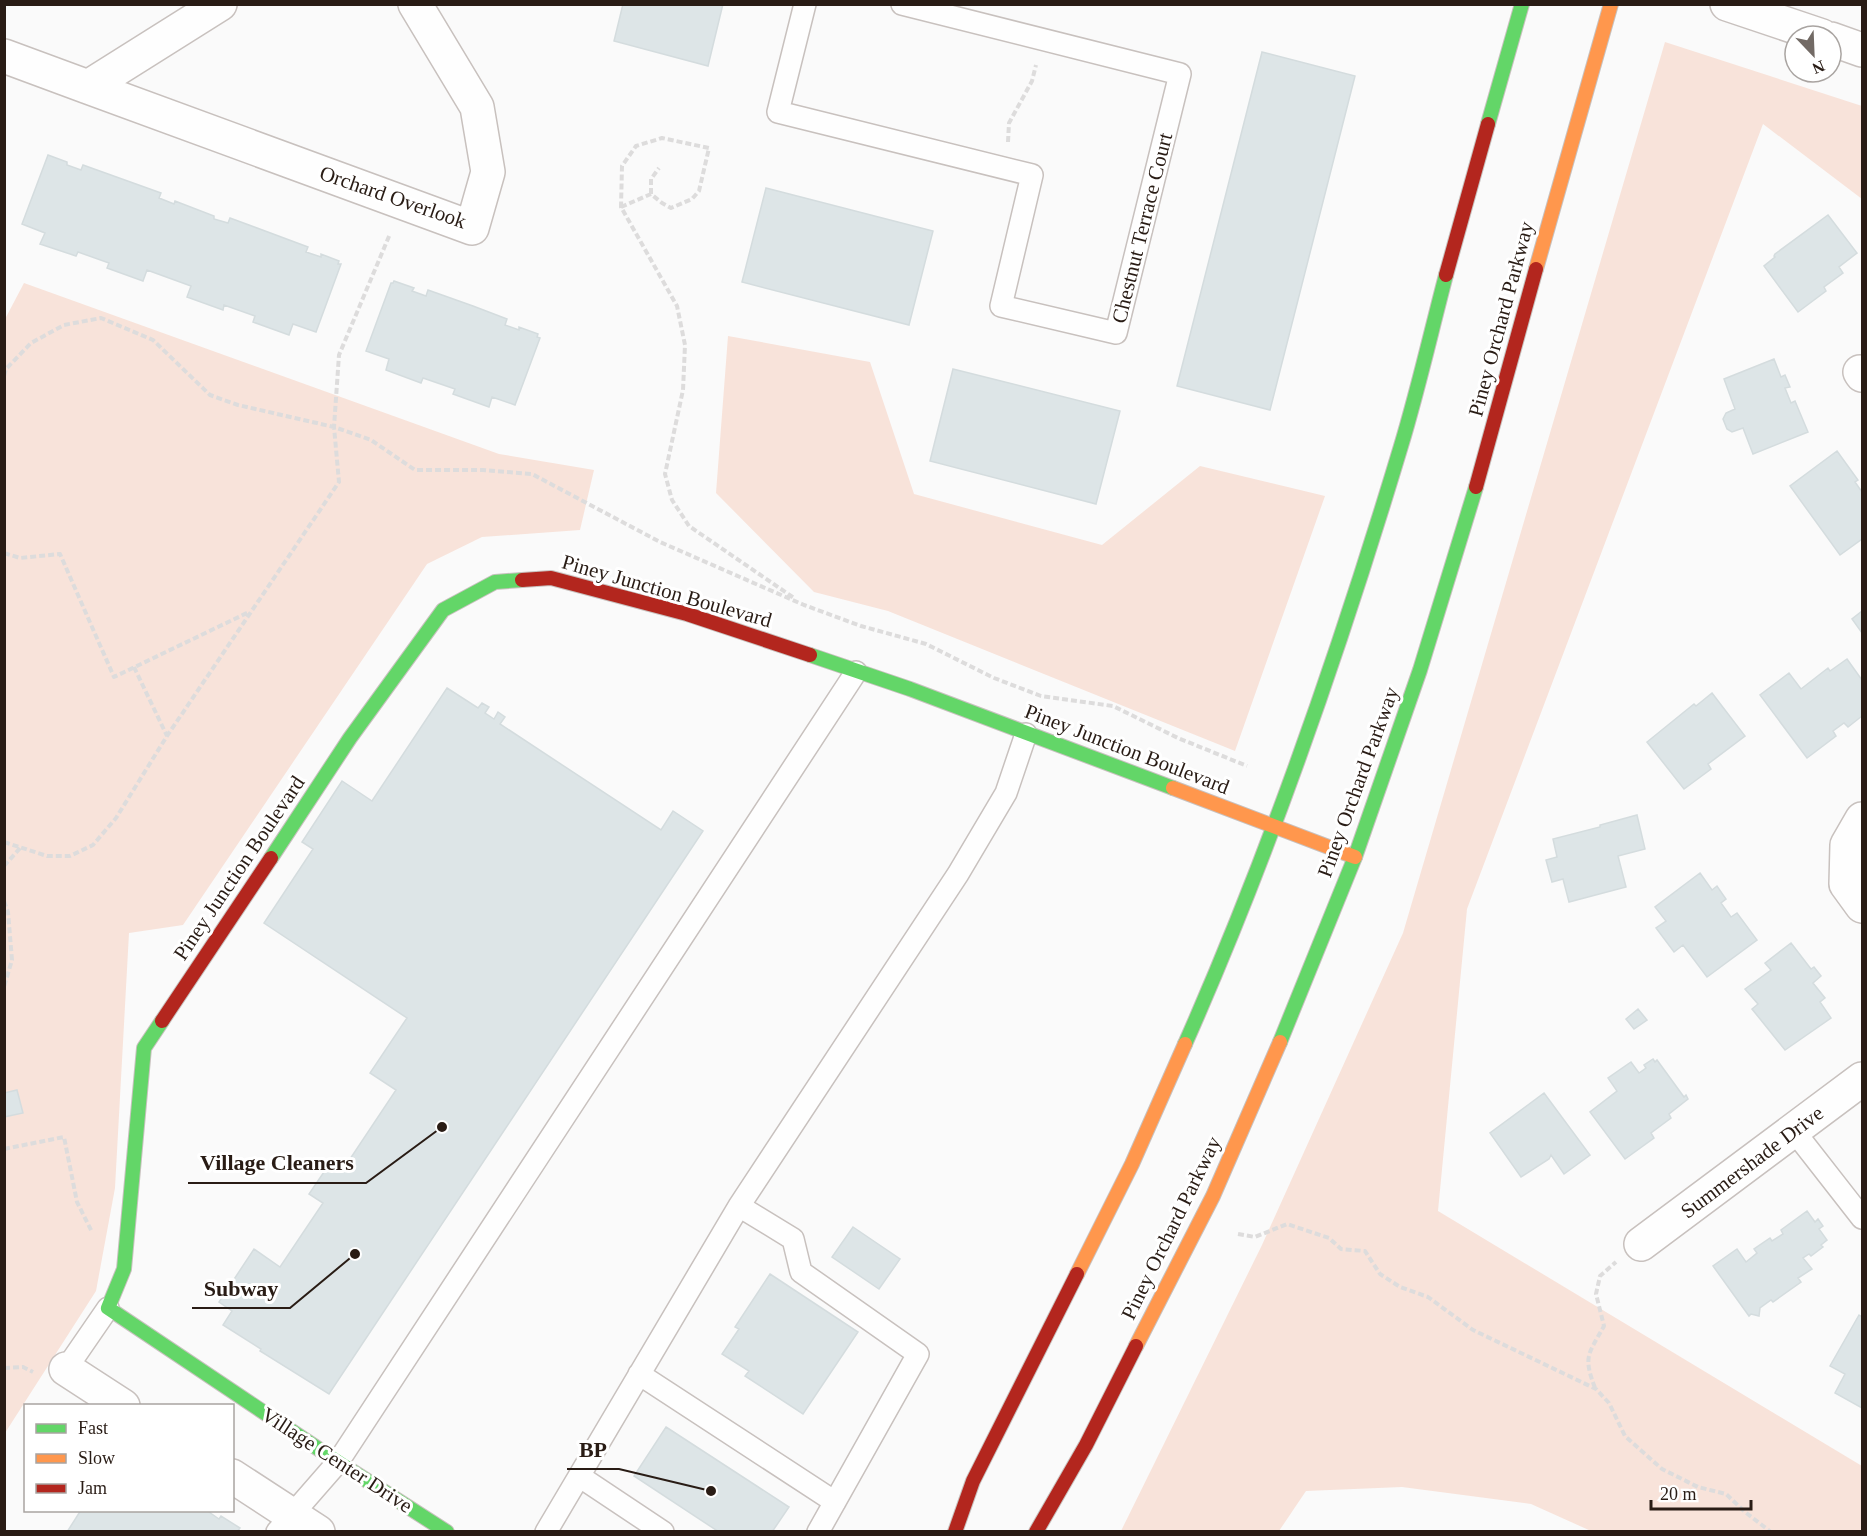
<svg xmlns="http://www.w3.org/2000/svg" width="1867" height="1536" font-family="Georgia,serif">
  <rect width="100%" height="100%" fill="#fafafa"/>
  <path fill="#f8e3da" d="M 1665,42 L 1862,106 L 1862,199 L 1763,124 L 1467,909 L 1438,1211 L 1862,1466 L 1862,1531 L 1591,1531 L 1531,1504 L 1402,1487 L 1306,1491 L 1279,1531 L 1121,1531 L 1262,1245 L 1403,933 Z
    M 24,283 L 499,454 L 594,470 L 580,530 L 482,537 L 427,564 L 183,925 L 129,933 L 115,1188 L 96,1291 L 5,1433 L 4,321 Z
    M 728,336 L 870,362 L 914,494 L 1102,545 L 1200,466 L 1325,496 L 1235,751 L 888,611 L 814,592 L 716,493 Z"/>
  <path fill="#dde5e7" stroke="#d4dcde" stroke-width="1.5" d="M 623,4 L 723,4 L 708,66 L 614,41 Z
    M 1262,52 L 1355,76 L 1270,410 L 1177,386 Z
    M 48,155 L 67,162 L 67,165 L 81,170 L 83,165 L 161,193 L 159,198 L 174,204 L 175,201 L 214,216 L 214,219 L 228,223 L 230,218 L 308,247 L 306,252 L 321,257 L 321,254 L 339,261 L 338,264 L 341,264 L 316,332 L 293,324 L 289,335 L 253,322 L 255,316 L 224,305 L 223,310 L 187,297 L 191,286 L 147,270 L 143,281 L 107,268 L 109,263 L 78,252 L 76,256 L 40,244 L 45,233 L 22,224 Z
    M 766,188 L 933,231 L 909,325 L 742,282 Z
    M 1828,215 L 1857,253 L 1839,267 L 1843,273 L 1824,287 L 1826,291 L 1798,312 L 1764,266 L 1775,257 L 1774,256 L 1775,254 Z
    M 394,281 L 414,288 L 412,291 L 426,296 L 428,290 L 473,306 L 507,319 L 505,325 L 519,330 L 519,327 L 538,334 L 537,337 L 540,338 L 515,405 L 492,397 L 489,407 L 453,394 L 455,389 L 423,378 L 421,383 L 386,370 L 389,359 L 366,351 L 391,283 L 393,283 Z
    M 1774,359 L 1781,377 L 1785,375 L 1790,387 L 1785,388 L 1791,403 L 1795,401 L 1808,432 L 1753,454 L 1743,428 L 1732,432 L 1727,429 L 1723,419 L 1726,413 L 1735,409 L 1724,379 Z
    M 953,369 L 1120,411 L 1096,504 L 930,461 Z
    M 1837,451 L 1858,480 L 1855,482 L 1862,492 L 1862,539 L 1840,555 L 1790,486 Z
    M 1862,611 L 1862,633 L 1852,619 Z
    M 1847,659 L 1862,680 L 1862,716 L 1848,727 L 1844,723 L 1833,731 L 1836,736 L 1807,758 L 1760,695 L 1789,673 L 1801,689 L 1828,668 L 1830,671 Z
    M 447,688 L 478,708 L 482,703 L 489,707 L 485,713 L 494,719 L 498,712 L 505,717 L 500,724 L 661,830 L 673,811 L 703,831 L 329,1394 L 260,1351 L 261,1349 L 223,1325 L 232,1311 L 219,1302 L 254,1249 L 280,1267 L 323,1203 L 309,1194 L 330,1163 L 342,1171 L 396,1090 L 370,1073 L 407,1018 L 264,923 L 313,849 L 302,842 L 342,781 L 372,801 Z
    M 1712,693 L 1745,736 L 1708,764 L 1711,769 L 1684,789 L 1647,742 L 1694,704 L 1696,706 Z
    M 1637,815 L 1645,849 L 1618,856 L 1626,887 L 1569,902 L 1563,879 L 1552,882 L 1546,860 L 1557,857 L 1553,839 L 1600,827 L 1600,825 Z
    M 1700,873 L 1712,890 L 1717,886 L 1726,899 L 1721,903 L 1731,917 L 1737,913 L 1757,940 L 1707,977 L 1683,945 L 1674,952 L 1656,928 L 1666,921 L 1655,907 Z
    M 1791,943 L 1811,969 L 1814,967 L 1821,976 L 1813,983 L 1825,998 L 1820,1002 L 1831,1018 L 1785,1050 L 1752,1009 L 1758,1004 L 1745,989 L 1771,970 L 1765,963 Z
    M 1638,1009 L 1647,1020 L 1634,1029 L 1626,1019 Z
    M 1653,1059 L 1655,1062 L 1657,1060 L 1684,1097 L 1686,1095 L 1688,1099 L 1669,1114 L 1671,1118 L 1651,1133 L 1654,1138 L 1625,1159 L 1590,1112 L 1617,1091 L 1608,1078 L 1631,1062 L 1639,1073 L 1646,1068 L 1644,1065 Z
    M 17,1090 L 23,1113 L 4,1117 L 4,1093 Z
    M 1544,1093 L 1590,1155 L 1564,1174 L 1551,1155 L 1549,1159 L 1521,1177 L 1490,1133 Z
    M 1807,1211 L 1815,1222 L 1818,1219 L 1823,1226 L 1819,1229 L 1827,1240 L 1821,1245 L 1823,1247 L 1811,1256 L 1809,1254 L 1803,1258 L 1812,1269 L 1798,1278 L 1801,1282 L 1773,1302 L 1771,1300 L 1760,1308 L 1759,1316 L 1751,1314 L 1749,1316 L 1713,1266 L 1737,1249 L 1746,1262 L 1757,1253 L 1754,1249 L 1770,1238 L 1772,1241 L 1783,1234 L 1781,1230 Z
    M 853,1227 L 900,1259 L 879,1289 L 832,1257 Z
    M 770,1274 L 858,1332 L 803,1414 L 745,1376 L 749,1371 L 722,1354 L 739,1329 L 735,1327 Z
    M 1859,1315 L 1862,1317 L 1862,1408 L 1835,1393 L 1845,1374 L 1830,1366 Z
    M 666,1427 L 789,1507 L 772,1532 L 719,1532 L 634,1476 Z
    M 81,1510 L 206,1510 L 219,1519 L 221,1516 L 240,1528 L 237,1532 L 67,1532 Z"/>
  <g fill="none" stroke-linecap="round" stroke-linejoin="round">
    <g stroke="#c8c1be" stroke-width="24">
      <path id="lane" d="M 805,4 L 778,112 L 1032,175 L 1001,306 L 1116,333 L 1180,74 L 902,4
        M 1794,1131 L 1862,1218
        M 739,1206 L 793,1239 L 801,1272 L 918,1354 L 818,1532
        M 66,1369 L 108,1308
        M 639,1374 L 835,1502
        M 579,1476 L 663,1532
        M 277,1532 L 338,1462 L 856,672
        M 546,1532 L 739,1206 L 958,874 L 1006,793 L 1026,734"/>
    </g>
    <g stroke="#c8c1be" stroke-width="36">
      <path id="street" d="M 1727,4 L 1822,36
        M 1831,39 L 1862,50
        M 4,56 L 88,87 L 220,4
        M 88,87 L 472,228 L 488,172 L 477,107 L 415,4
        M 1860,372 L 1862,375
        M 1862,819 L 1847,845 L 1846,884 L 1862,906
        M 1641,1244 L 1862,1079
        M 66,1369 L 123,1406
        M 232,1476 L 318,1532"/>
    </g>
    <g stroke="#c8c1be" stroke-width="16">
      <path id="fast" d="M 1488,124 L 1522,4
        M 810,655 L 910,689 L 1173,788
        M 271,858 L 350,738 L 443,610 L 495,582 L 522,580
        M 162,1021 L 144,1048 L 124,1269 L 108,1308 L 338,1462 L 447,1532
        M 1280,1042 L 1355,857 L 1420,670 L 1476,487
        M 1185,1044 C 1271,850 1340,649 1401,446 C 1418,390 1431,332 1446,275"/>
    </g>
    <g stroke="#c8c1be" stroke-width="16">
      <path id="slow" d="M 1536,269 L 1611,4
        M 1173,788 L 1355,857
        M 1077,1274 L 1132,1164 L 1185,1044
        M 1136,1346 L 1213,1196 L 1280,1042"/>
    </g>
    <g stroke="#c8c1be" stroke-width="16">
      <path id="jam" d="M 1446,275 L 1488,124
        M 1476,487 L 1536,269
        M 522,580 L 551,578 L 687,614 L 810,655
        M 162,1021 L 271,858
        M 955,1532 L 973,1481 L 1077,1274
        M 1036,1532 L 1086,1445 L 1136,1346"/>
    </g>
    <path stroke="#dddcdc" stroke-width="4" stroke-dasharray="6 3" stroke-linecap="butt" d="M 1008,142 L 1009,123 L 1032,81 L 1036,65
      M 651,194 L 651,179 L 659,168
      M 621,207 L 651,194 L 662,203 L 671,208 L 692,199 L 699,191 L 709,148 L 662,138 L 636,146 L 622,166 L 621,207 L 677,306 L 685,345 L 683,390 L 665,474 L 672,500 L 689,526 L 794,598
      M 4,376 L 6,369 L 31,343 L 64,325 L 101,318 L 153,340 L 210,395 L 238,405 L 334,427 L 371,440 L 415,470 L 482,470 L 532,474 L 660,542 L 804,605 L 861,626 L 926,644 L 994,678 L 1041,696 L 1113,706 L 1178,738 L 1247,766
      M 4,553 L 20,558 L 60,554 L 114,677 L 249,612
      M 134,667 L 167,736
      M 4,842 L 47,856 L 70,856 L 93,845 L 116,818 L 167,736 L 339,482 L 334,427 L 339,355 L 390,234
      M 4,866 L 21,847
      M 4,901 L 8,912 L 12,960 L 4,987
      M 4,1149 L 64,1137 L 77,1202 L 92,1232
      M 1238,1234 L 1255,1237 L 1287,1224 L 1329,1238 L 1341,1249 L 1365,1251 L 1380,1274 L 1400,1287 L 1428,1297 L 1473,1330 L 1596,1389 L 1609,1403 L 1625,1436 L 1662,1469 L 1698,1487 L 1726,1494 L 1745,1512 L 1771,1532
      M 4,1368 L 23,1367 L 33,1372
      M 1595,1388 C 1583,1356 1588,1355 1604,1326 L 1596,1294 L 1600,1276 L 1616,1262"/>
    <use href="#lane" stroke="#fefefe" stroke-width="21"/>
    <use href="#street" stroke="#fefefe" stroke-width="33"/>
    <use href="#fast" stroke="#63d668" stroke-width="14"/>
    <use href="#slow" stroke="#ff974d" stroke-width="14"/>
    <use href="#jam" stroke="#b3261e" stroke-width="14"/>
  </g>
  <g text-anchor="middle" stroke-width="6" stroke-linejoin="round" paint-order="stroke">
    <g font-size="21" fill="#291c15" stroke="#fff">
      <text transform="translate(393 197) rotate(19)" y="7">Orchard Overlook</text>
      <text transform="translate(1142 228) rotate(-76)" y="7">Chestnut Terrace Court</text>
      <text transform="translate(1501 319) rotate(-75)" y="7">Piney Orchard Parkway</text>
      <text transform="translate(667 591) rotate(16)" y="7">Piney Junction Boulevard</text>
      <text transform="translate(1127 749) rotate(21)" y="7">Piney Junction Boulevard</text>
      <text transform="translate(1358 782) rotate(-70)" y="7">Piney Orchard Parkway</text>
      <text transform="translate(239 868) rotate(-56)" y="7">Piney Junction Boulevard</text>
      <text transform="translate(1752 1162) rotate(-37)" y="7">Summershade Drive</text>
      <text transform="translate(1171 1228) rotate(-64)" y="7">Piney Orchard Parkway</text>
      <text transform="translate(337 1460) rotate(33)" y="7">Village Center Drive</text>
    </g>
  </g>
  <path fill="none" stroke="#291c15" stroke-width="2" d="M442 1127L366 1183H188M355 1254L290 1308H192M711 1491L619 1469H567"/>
  <g fill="#291c15" stroke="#fff" stroke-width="2">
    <circle cx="442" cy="1127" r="6"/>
    <circle cx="355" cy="1254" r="6"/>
    <circle cx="711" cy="1491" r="6"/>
  </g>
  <g font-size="22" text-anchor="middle" font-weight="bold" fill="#291c15" stroke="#fff" stroke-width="6" stroke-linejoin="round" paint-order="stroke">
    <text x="277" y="1170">Village Cleaners</text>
    <text x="241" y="1296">Subway</text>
    <text x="593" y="1457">BP</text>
  </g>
  <rect width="1867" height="1536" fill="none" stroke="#291c15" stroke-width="12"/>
  <rect x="24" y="1404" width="210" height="108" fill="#ffffff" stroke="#a9a4a1" stroke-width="1.5"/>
  <rect x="36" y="1424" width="30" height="9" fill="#63d668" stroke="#a9a4a1" stroke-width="1.5"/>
  <text x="78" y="1434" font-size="18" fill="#291c15">Fast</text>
  <rect x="36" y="1454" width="30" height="9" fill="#ff974d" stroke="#a9a4a1" stroke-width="1.5"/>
  <text x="78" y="1464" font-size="18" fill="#291c15">Slow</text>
  <rect x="36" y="1484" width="30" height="9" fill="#b3261e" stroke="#a9a4a1" stroke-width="1.5"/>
  <text x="78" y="1494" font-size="18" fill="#291c15">Jam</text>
  <g transform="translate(1813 54) rotate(157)"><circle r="28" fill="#ffffff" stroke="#a9a4a1" stroke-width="1.5"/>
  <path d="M0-4.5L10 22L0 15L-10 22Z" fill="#726a65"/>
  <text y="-9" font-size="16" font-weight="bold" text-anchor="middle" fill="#291c15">N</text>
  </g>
  <path d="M1651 1500v9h100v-9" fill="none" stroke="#291c15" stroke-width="3"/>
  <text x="1660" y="1500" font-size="18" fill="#291c15" stroke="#ffffff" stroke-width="4.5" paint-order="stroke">20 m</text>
</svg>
